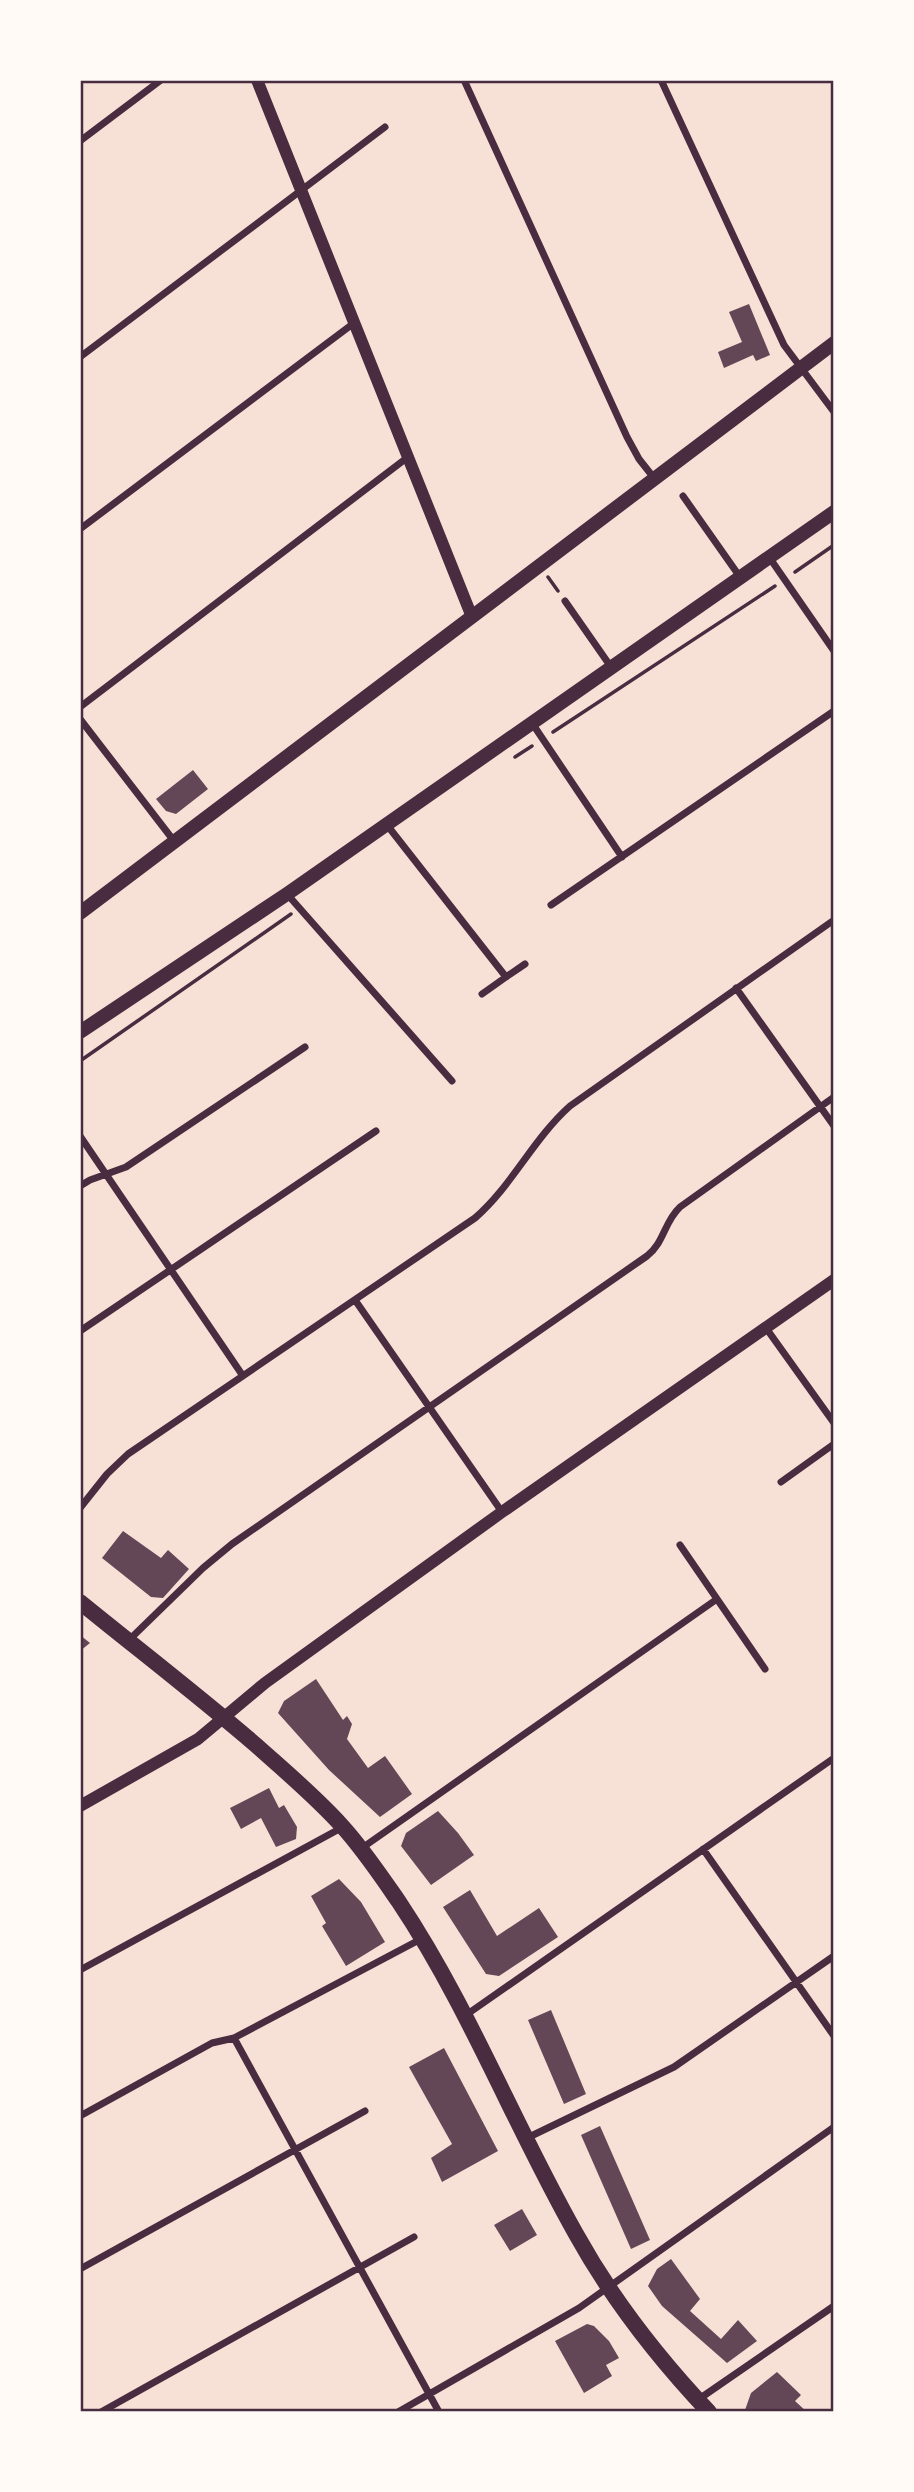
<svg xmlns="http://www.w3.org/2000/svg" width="914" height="2492" font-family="'PT Sans',sans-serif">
  <rect width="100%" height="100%" fill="#f7e1d7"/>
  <path fill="#644757" d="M 749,304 L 770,355 L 756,361 L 753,355 L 724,368 L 718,352 L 742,342 L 729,312 Z
    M 193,770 L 208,789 L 176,814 L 166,811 L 156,799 Z
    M 123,1531 L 161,1558 L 168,1550 L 189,1569 L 163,1598 L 151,1597 L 102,1558 Z
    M 80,1635 L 90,1643 L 80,1651 Z
    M 316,1679 L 343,1720 L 347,1716 L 352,1724 L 347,1739 L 368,1768 L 385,1756 L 412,1794 L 380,1817 L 329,1770 L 278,1713 L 284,1701 Z
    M 269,1788 L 279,1808 L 284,1805 L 297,1827 L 296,1839 L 276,1847 L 261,1818 L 241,1829 L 230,1808 Z
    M 438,1811 L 458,1833 L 474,1855 L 431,1885 L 401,1846 L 406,1833 Z
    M 339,1879 L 361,1902 L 385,1942 L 346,1966 L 322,1926 L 326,1923 L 311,1896 Z
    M 470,1890 L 497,1936 L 539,1908 L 558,1937 L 499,1976 L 486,1974 L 443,1907 Z
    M 551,2010 L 586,2094 L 564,2104 L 528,2020 Z
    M 444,2048 L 498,2151 L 442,2182 L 431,2158 L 452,2144 L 409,2067 Z
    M 600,2126 L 650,2240 L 631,2249 L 581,2135 Z
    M 522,2209 L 537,2235 L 510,2251 L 494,2225 Z
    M 671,2259 L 700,2299 L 690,2311 L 721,2339 L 738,2320 L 757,2341 L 727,2363 L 662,2306 L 648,2286 L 657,2269 Z
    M 587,2324 L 594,2326 L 609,2341 L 619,2358 L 606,2365 L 612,2376 L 584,2393 L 555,2341 Z
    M 777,2372 L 801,2395 L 795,2401 L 807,2412 L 745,2410 L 751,2393 Z"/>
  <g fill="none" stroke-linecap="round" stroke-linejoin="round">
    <path stroke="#4a2c40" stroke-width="3.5" d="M 795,572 L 834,545
      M 548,577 L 558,591
      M 553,732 L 775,586
      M 515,757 L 532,746
      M 80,1061 L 291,914"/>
    <path stroke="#4a2c40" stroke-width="7" d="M 464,80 L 627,437 L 639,459 L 654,478
      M 661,80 L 784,345 L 834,412
      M 80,141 L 161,80
      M 80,357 L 385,127
      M 683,496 L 740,577
      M 80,529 L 354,323
      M 769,557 L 834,651
      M 565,601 L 611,667
      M 80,707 L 408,457
      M 80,719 L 174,841
      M 532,723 L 622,857
      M 387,825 L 506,977 L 482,994
      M 287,894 L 452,1081
      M 551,905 L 834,711
      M 506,977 L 525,964
      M 736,988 L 834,1126
      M 80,1136 L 243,1376
      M 80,1186 L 90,1180 L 126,1167 L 305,1047
      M 355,1300 L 502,1512
      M 766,1328 L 834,1423
      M 80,1331 L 376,1131
      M 781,1482 L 834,1444
      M 80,1508 L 107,1474 L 128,1454 L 475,1218 C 512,1186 533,1139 570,1106 L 834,920
      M 680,1545 L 765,1669
      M 129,1640 L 203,1568 L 232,1544 L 647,1256 C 664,1243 664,1222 680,1207 L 834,1097
      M 362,1848 L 717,1599
      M 703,1849 L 834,2036
      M 80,1970 L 343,1827
      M 466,2015 L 834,1758
      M 234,2038 L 439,2412
      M 80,2116 L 212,2043 L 234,2038 L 421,1939
      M 527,2138 L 674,2067 L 834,1956
      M 80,2269 L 365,2111
      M 699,2399 L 834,2306
      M 101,2412 L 414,2237
      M 398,2412 L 579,2308 L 834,2127"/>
    <path stroke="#4a2c40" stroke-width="12" d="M 257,80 L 472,617
      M 80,1806 L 198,1739 L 265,1683 L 502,1512 L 834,1280"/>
    <path stroke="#4a2c40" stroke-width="14" d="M 80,913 L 834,343
      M 80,1032 L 287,894 L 834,512"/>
    <path stroke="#4a2c40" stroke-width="16" d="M 80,1602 C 139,1650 199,1696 257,1746 C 286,1772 316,1797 342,1826 C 363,1849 381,1876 399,1902 C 469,2007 514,2125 576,2234 C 612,2299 658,2358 709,2412"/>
  </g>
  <rect width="914" height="2492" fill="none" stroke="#fffaf5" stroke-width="164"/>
  <rect x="82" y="82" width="750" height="2328" fill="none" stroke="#4a2c40" stroke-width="2.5"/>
</svg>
